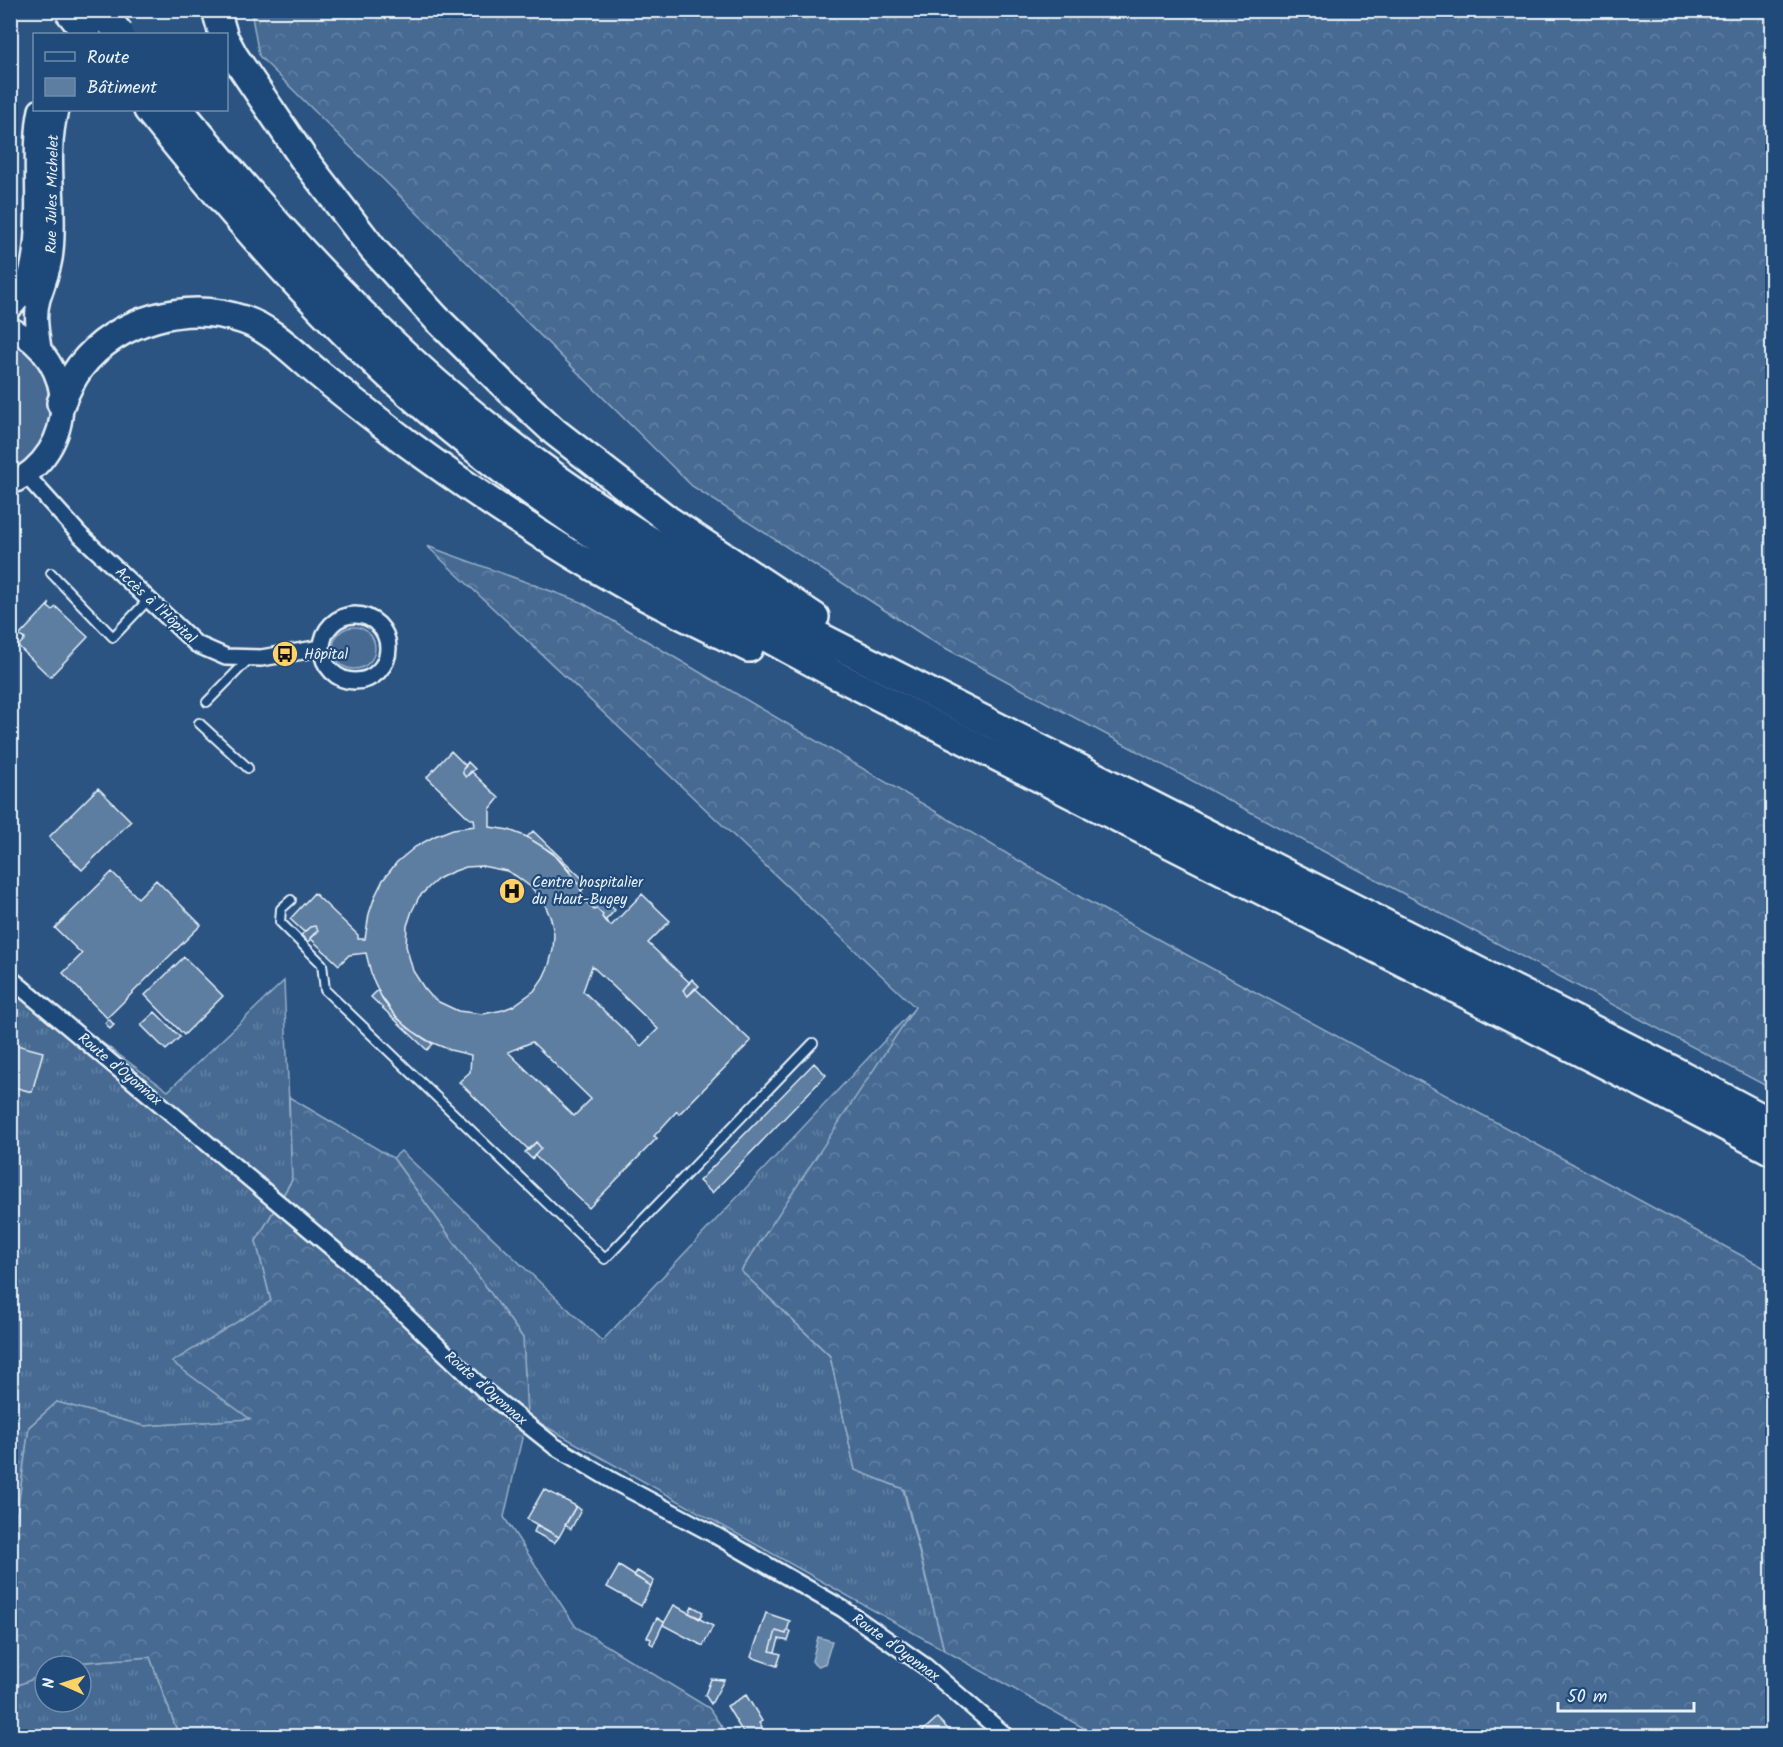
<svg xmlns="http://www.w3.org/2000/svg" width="1783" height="1747" font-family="Kalam,sans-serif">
  <defs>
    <pattern id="grass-tufts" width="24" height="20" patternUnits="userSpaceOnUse" patternTransform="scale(1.5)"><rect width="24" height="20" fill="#476b93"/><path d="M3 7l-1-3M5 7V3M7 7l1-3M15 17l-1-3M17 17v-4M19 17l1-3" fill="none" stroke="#6281a3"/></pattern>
    <pattern id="forest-crowns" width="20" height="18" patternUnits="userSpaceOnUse" patternTransform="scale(1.5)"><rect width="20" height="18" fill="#476b93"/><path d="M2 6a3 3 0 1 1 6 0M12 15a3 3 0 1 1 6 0" fill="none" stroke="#6281a3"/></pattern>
  </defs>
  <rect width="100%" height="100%" fill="#2b5482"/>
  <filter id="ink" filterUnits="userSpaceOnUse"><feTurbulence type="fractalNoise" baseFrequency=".0167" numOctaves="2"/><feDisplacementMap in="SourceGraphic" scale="12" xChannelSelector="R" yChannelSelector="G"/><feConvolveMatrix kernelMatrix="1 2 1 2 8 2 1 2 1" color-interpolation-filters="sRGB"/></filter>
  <g filter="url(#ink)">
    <path fill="url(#grass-tufts)" stroke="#98aec6" stroke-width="1.5" d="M 16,979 L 168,1091 L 284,981 L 292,1180 L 256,1241 L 271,1301 L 251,1419 L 144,1426 L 57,1402 L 29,1427 L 11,1559 L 10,998 Z
      M 916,1007 L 741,1271 L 830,1356 L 855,1470 L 903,1489 L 944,1650 L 527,1416 L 523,1338 L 393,1158 L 401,1151 L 602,1341 Z
      M 150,1657 L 179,1736 L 11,1736 L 10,1688 L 45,1674 L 45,1702 L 81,1702 L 81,1666 L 64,1666 L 72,1663 Z"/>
    <path fill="url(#forest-crowns)" stroke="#98aec6" stroke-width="1.5" d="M 251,11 L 1772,11 L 1772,1089 L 1321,850 L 934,642 L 692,486 L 259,56 Z
      M 427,546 L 581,602 L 1082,898 L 1772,1272 L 1772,1736 L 1098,1736 L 944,1650 L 904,1489 L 855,1470 L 830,1356 L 741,1271 L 915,1007 Z
      M 289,1097 L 393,1158 L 523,1338 L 527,1416 L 504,1517 L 576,1627 L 709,1708 L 728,1736 L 179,1736 L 150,1657 L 72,1663 L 64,1666 L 45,1666 L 45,1674 L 11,1688 L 11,1559 L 29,1427 L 57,1402 L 144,1426 L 250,1419 L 172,1362 L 271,1301 L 256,1241 L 292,1180 Z"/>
    <path fill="#476b93" stroke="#98aec6" stroke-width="1.5" d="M 11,341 C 17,343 21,348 26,352 C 62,384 56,450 11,471 Z
      M333 648a21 21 0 1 1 42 0a21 21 0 1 1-42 0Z"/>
    <path fill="#708ead" stroke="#a0b6cb" stroke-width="1.5" d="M 818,1637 L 832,1641 L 825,1664 L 823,1664 L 819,1666 L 815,1665 L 812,1661 Z"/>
    <path fill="#5d7da1" stroke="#e8f1f8" stroke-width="1.5" fill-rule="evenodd" d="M 50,603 L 48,607 L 52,610 L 56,607 L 88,637 L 50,677 L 18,646 L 25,639 L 19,636 Z
      M 451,751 L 466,766 L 463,769 L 463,774 L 466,777 L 471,771 L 499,798 L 490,809 L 490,827 L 509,830 L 527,837 L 553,853 L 576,880 L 587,903 L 594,910 L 596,908 L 603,915 L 602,917 L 611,926 L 642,894 L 670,921 L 648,943 L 690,983 L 683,990 L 688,996 L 695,988 L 751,1041 L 679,1114 L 677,1111 L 654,1136 L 657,1138 L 589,1208 L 534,1155 L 541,1148 L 536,1142 L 529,1150 L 459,1082 L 470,1072 L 471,1055 L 450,1050 L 426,1040 L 408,1028 L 393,1013 L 381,996 L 372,977 L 366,953 L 349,955 L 339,965 L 310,938 L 318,930 L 315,926 L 310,927 L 304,932 L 290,919 L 314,893 L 358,935 L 358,939 L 365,939 L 369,914 L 375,896 L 383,880 L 397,862 L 415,847 L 435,836 L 453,829 L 475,826 L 474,819 L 470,819 L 427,777 ZM 482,866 L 507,871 L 516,876 L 532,888 L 545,905 L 551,919 L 554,934 L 553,950 L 549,965 L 543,978 L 534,991 L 513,1006 L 503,1010 L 483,1014 L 458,1011 L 439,1002 L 431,996 L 424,988 L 413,971 L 406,946 L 407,926 L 412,911 L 419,897 L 430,886 L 438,879 L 452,872 L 466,867 ZM 592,966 L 658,1029 L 641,1046 L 583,991 ZM 532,1042 L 591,1099 L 574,1116 L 508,1052 Z
      M 468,762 L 475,769 L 466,777 L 463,774 L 463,769 Z
      M 98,788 L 131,821 L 82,870 L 49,837 Z
      M 533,831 L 588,884 L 582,890 L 569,870 L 557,857 L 543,847 L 527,837 Z
      M 112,872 L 138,898 L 156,880 L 201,925 L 107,1018 L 63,973 L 82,954 L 55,928 Z
      M 600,897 L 615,910 L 605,921 L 602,917 L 603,915 L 596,908 L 594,910 L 590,906 Z
      M 315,926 L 318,930 L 308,942 L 301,935 L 310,927 Z
      M 184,957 L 223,996 L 184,1035 L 145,995 Z
      M 692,979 L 699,986 L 688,996 L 683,990 Z
      M 378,990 L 384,1002 L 398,1019 L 414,1032 L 433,1044 L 427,1050 L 371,997 Z
      M 155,1012 L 180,1037 L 166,1050 L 141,1025 Z
      M 109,1019 L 114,1025 L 110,1029 L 105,1023 Z
      M 13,1044 L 43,1052 L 32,1092 L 10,1086 L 10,1051 Z
      M 814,1063 L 826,1075 L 712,1193 L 699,1181 Z
      M 536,1142 L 541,1148 L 532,1159 L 525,1152 Z
      M 544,1489 L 576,1506 L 559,1537 L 527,1519 Z
      M 576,1506 L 581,1510 L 571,1529 L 565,1525 Z
      M 537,1525 L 559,1537 L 554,1543 L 534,1532 Z
      M 619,1566 L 651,1586 L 641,1606 L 607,1587 Z
      M 637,1571 L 654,1581 L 651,1586 L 634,1576 Z
      M 674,1605 L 713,1626 L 703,1646 L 663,1625 Z
      M 692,1606 L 703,1612 L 700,1618 L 689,1613 Z
      M 766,1613 L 790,1621 L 786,1634 L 776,1631 L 770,1651 L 781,1654 L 777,1666 L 751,1657 Z
      M 657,1618 L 664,1622 L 653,1645 L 650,1643 L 651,1639 L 647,1637 Z
      M 787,1630 L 791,1632 L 788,1641 L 779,1639 L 775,1652 L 770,1651 L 776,1631 L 786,1634 Z
      M 711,1679 L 724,1680 L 711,1704 L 705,1695 Z
      M 746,1695 L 762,1721 L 759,1723 L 767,1736 L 745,1736 L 727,1706 Z
      M 937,1718 L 955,1736 L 917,1736 Z"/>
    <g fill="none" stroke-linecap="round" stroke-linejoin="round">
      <g stroke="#e8f1f8" stroke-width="12">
        <path id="lane" d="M 51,573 L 113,637 L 149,599
          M 207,702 L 250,658
          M 199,723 L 248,768
          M 291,900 L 281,909 L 280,922 L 322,964 L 325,990 L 605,1259 L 813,1043"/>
      </g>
      <g stroke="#e8f1f8" stroke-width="20">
        <path id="street" d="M 26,475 L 80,535 L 196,644 L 226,657 L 261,658 L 321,648
          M322 648a33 33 0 1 1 66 0a33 33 0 1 1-66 0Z
          M 10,978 L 356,1268 L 485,1391 L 554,1446 L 613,1481 L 715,1535 L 843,1609 L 926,1667 L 1006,1736"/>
      </g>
      <g stroke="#e8f1f8" stroke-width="26">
        <path id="secondary" d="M 10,308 C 53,273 28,162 40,110
          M 10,328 C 79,360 79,452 10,484
          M 40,349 C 38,333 34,316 39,299 C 44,283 51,268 52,251 C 57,204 45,156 57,110"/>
      </g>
      <g stroke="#e8f1f8" stroke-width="32">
        <path id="highway" d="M 216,10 L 223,34
          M 226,41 L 234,56 L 303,158 L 373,249 L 436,318 L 502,383 L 555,432 L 667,519 L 815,617
          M 148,110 C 246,232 349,351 474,448 C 526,489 580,528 636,563 C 700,603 768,638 834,674 L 1667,1096 L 1772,1151
          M 180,110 C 252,198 327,283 411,360 C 532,472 671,560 817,635 L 1671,1069 L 1772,1123
          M 61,403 C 66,390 72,378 80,367 C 118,319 187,300 244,320 C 273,330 295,354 318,373 C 347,397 377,420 407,443 C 478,495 551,544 628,587 C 667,609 708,628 749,648"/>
      </g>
      <use href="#lane" stroke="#1f4a7a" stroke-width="8"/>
      <use href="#street" stroke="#1f4a7a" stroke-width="15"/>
      <use href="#secondary" stroke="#1f4a7a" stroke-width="21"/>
      <use href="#highway" stroke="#1f4a7a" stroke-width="27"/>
      <g stroke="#e8f1f8" stroke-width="32" stroke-linecap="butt">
        <path id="highway-bridge" d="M 68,10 L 87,34
          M 100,10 L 120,34"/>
      </g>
      <use href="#highway-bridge" stroke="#1f4a7a" stroke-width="27"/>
    </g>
  </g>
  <defs>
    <g id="bus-disc" transform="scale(1.35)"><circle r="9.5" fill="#ffd166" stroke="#1f4a7a"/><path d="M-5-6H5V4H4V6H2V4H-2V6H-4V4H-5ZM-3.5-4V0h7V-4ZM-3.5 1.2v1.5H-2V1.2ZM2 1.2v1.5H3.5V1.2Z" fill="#111"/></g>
    <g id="hospital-disc" transform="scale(1.35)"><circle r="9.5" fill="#ffd166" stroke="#1f4a7a"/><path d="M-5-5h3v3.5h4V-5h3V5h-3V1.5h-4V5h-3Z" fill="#111"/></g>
  </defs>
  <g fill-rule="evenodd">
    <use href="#bus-disc" x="285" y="654"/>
    <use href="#hospital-disc" x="512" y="891"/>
  </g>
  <g text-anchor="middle" stroke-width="4.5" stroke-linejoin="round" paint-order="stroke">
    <g font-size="15" fill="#e8f1f8" stroke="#1f4a7a">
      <text transform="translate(52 194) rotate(-89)" y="5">Rue Jules Michelet</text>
      <text transform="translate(156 605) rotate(43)" y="5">Accès à l'Hôpital</text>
      <text transform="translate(120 1069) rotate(40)" y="5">Route d'Oyonnax</text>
      <text transform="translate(486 1388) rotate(41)" y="5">Route d'Oyonnax</text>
      <text transform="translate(896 1647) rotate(36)" y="5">Route d'Oyonnax</text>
    </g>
    <g font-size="15" fill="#e8f1f8" stroke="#1f4a7a" text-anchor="start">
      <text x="304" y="659">Hôpital</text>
      <text x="532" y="887">Centre hospitalier<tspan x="532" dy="17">du Haut-Bugey</tspan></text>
    </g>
  </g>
  <rect width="1783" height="1747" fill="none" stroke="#1f4a7a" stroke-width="36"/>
  <rect x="18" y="18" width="1747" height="1711" fill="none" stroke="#e8f1f8" stroke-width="2" filter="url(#ink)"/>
  <rect x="33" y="33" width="195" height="78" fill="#1f4a7a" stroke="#6f8dac" stroke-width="1.5"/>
  <rect x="45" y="52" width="30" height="9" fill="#1f4a7a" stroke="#6f8dac" stroke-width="1.5"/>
  <text x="87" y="63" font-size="18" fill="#e8f1f8">Route</text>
  <rect x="45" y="78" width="30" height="18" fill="#5d7da1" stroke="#6f8dac" stroke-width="1.5"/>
  <text x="87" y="93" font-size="18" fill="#e8f1f8">Bâtiment</text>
  <g transform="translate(63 1684) rotate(273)"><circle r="28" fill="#1f4a7a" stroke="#6f8dac" stroke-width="1.5"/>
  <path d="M0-4.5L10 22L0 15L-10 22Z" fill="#ffd166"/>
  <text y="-9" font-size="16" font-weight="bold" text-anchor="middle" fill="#e8f1f8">N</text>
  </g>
  <path d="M1558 1702v9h136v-9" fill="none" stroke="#e8f1f8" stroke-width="3"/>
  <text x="1567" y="1702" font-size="18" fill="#e8f1f8" stroke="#1f4a7a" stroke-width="4.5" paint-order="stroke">50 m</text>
</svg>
